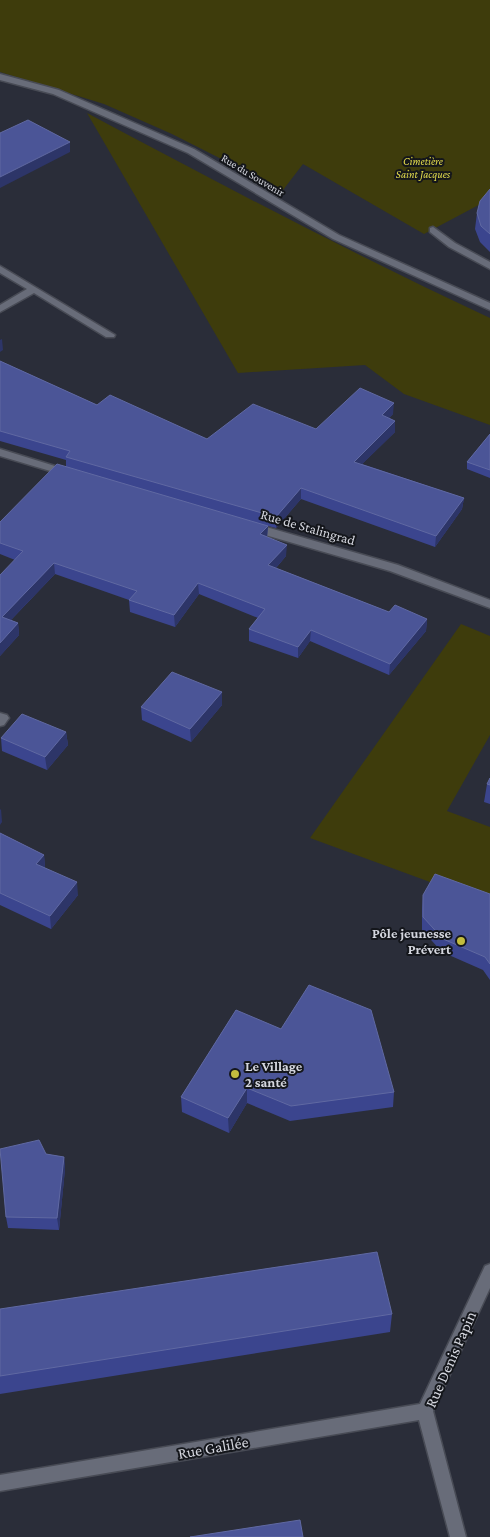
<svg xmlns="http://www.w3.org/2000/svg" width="490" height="1537" font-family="'Crimson Pro',serif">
  <rect width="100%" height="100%" fill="#2a2d39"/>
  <path fill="#3e3c0c" d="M 0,0 L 490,0 L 490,199 L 424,234 L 303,164 L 283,190 L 172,134 L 104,104 L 0,72 Z
    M 87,113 C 220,184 353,254 490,318 L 490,425 L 404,394 L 365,365 L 238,373 Z
    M 461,624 L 490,636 L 490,735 L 447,811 L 490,827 L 490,904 L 310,838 Z"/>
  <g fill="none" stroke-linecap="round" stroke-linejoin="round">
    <g stroke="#484b55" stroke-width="3">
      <path id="service" d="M 433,227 L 455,243 L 490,262 L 490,269 L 449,247 L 430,232 L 430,228 Z"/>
    </g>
    <g stroke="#484b55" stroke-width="3">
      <path id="minor" d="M 0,74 L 59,90 L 194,149 L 339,235 L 490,303 L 490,310 L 333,239 L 188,153 L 53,94 L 0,80 Z
        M 0,266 L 115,335 L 114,337 L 106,337 L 34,293 L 0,312 L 0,305 L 27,289 L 0,273 Z
        M 0,713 L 7,715 L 9,718 L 4,725 L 0,726 Z
        M 490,1264 L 490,1288 L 433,1411 L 466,1537 L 450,1537 L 419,1420 L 0,1491 L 0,1475 L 420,1404 L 485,1266 Z"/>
    </g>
    <g stroke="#484b55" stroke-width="3">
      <path id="tertiary" d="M 0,449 L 71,471 L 72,473 L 67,476 L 0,456 Z
        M 252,523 L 398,565 L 490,600 L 490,608 L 390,571 L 248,530 L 246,527 L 248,524 Z"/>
    </g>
    <use href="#service" fill="#686c79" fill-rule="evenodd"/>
    <use href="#minor" fill="#686c79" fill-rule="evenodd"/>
    <use href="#tertiary" fill="#686c79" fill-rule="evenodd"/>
  </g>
  <path fill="#3b458e" d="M 490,189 L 490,252 L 480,242 L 475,229 L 477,213 Z
    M 0,361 L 97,405 L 207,439 L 316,429 L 393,414 L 389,418 L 395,421 L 395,432 L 362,464 L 464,498 L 462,509 L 435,547 L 301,499 L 276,528 L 268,526 L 267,537 L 286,556 L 276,568 L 389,612 L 427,619 L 426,631 L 389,675 L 310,641 L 298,658 L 249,641 L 249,629 L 258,618 L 199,594 L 175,627 L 130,612 L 129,600 L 55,574 L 11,620 L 18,623 L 19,635 L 0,656 L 15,560 L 0,554 L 0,522 L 66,467 L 66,460 L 0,441 Z
    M 490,434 L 490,478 L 467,469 L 467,462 Z
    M 222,692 L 222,705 L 191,742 L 142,720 L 141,707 Z
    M 66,732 L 68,745 L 47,770 L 2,751 L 1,738 Z
    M 490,778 L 490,804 L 484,802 L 487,784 Z
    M 0,833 L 44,855 L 45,868 L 78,895 L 51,929 L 0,905 Z
    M 490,894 L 490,980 L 483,970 L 442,952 L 422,930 L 422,909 L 423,895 Z
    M 236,1010 L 394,1092 L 393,1107 L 290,1121 L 247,1103 L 229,1133 L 182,1112 L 181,1097 Z
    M 46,1154 L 64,1157 L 65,1169 L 59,1230 L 8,1228 L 6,1217 Z
    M 0,1309 L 392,1314 L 390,1332 L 0,1394 Z"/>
  <path fill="#2d3568" d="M 70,142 L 70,152 L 0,188 L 0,177 Z
    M 2,339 L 3,350 L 0,352 L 0,340 Z
    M 394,403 L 393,414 L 381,426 L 382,415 Z
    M 395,421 L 395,432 L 353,473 L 354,462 Z
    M 301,488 L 301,499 L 276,528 L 276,517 Z
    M 464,498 L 462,509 L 435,547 L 436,536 Z
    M 268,526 L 267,537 L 260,534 Z
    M 287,545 L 286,556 L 268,577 L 268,565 Z
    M 54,563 L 55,574 L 3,628 L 2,617 Z
    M 198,583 L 199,594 L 175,627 L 174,615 Z
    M 427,619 L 426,631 L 389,675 L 390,664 Z
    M 18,623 L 19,635 L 0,656 L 0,643 Z
    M 311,630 L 310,641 L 298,658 L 298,647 Z
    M 222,692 L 222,705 L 191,742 L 190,729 Z
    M 66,732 L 68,745 L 47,770 L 45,757 Z
    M 1,809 L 2,822 L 0,825 L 0,810 Z
    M 44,855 L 45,868 L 36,864 Z
    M 77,882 L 78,895 L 51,929 L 50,916 Z
    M 247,1088 L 247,1103 L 229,1133 L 228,1118 Z
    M 64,1157 L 65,1169 L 59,1230 L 57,1218 Z"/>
  <path fill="#4b5597" stroke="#6069a2" d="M 28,120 L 70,142 L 0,177 L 0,133 Z
    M 490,189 L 490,234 L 481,226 L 477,213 L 480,201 Z
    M 0,361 L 97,405 L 110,395 L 207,439 L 253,404 L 316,429 L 360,388 L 394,403 L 382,415 L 395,421 L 354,462 L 464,498 L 436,536 L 301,488 L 276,517 L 66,457 L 70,451 L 0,431 Z
    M 490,434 L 490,470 L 467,462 Z
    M 57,464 L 268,526 L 260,534 L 287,545 L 268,565 L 389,612 L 395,605 L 427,619 L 390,664 L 311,630 L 298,647 L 249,629 L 265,609 L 198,583 L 174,615 L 129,600 L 137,591 L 54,563 L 2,617 L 18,623 L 0,643 L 0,575 L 23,551 L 0,543 L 0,522 Z
    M 172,672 L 222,692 L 190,729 L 141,707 Z
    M 22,714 L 66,732 L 45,757 L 1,738 Z
    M 490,778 L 490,785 L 487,784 Z
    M 0,833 L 44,855 L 36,864 L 77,882 L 50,916 L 0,893 Z
    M 435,874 L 490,894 L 490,964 L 485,957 L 443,939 L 423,917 L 423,895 Z
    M 309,985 L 371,1010 L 394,1092 L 291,1106 L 247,1088 L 228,1118 L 181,1097 L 236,1010 L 281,1029 Z
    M 39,1140 L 46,1154 L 64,1157 L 57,1218 L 6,1217 L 0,1149 Z
    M 377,1252 L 392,1314 L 0,1376 L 0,1309 Z
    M 300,1520 L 303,1537 L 190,1537 Z"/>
  <g fill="#c3bd3e" stroke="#14161b" stroke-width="2">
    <circle cx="461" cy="941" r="5"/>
    <circle cx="235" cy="1074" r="5"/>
  </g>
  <g text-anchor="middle" stroke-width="4" stroke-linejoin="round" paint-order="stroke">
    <g font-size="11" font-style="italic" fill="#e1da4b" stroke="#14161b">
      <text x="423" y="165">Cimetière<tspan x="423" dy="13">Saint Jacques</tspan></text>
    </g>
    <g font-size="11" fill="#d4d6de" stroke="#14161b">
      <text transform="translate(253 175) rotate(31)" y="4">Rue du Souvenir</text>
    </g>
    <g font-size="14" fill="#d4d6de" stroke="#14161b">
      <text transform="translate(308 527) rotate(16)" y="5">Rue de Stalingrad</text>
    </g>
    <g font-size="14" font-weight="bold" fill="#d4d6de" stroke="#14161b" text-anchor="end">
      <text x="451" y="938">Pôle jeunesse<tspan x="451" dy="16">Prévert</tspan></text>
      <text x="245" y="1071" text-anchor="start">Le Village<tspan x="245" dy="16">2 santé</tspan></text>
    </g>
    <g font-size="16" fill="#d4d6de" stroke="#14161b">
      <text transform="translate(450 1359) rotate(-66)" y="6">Rue Denis Papin</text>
      <text transform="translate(213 1447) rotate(-10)" y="6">Rue Galilée</text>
    </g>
  </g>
</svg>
